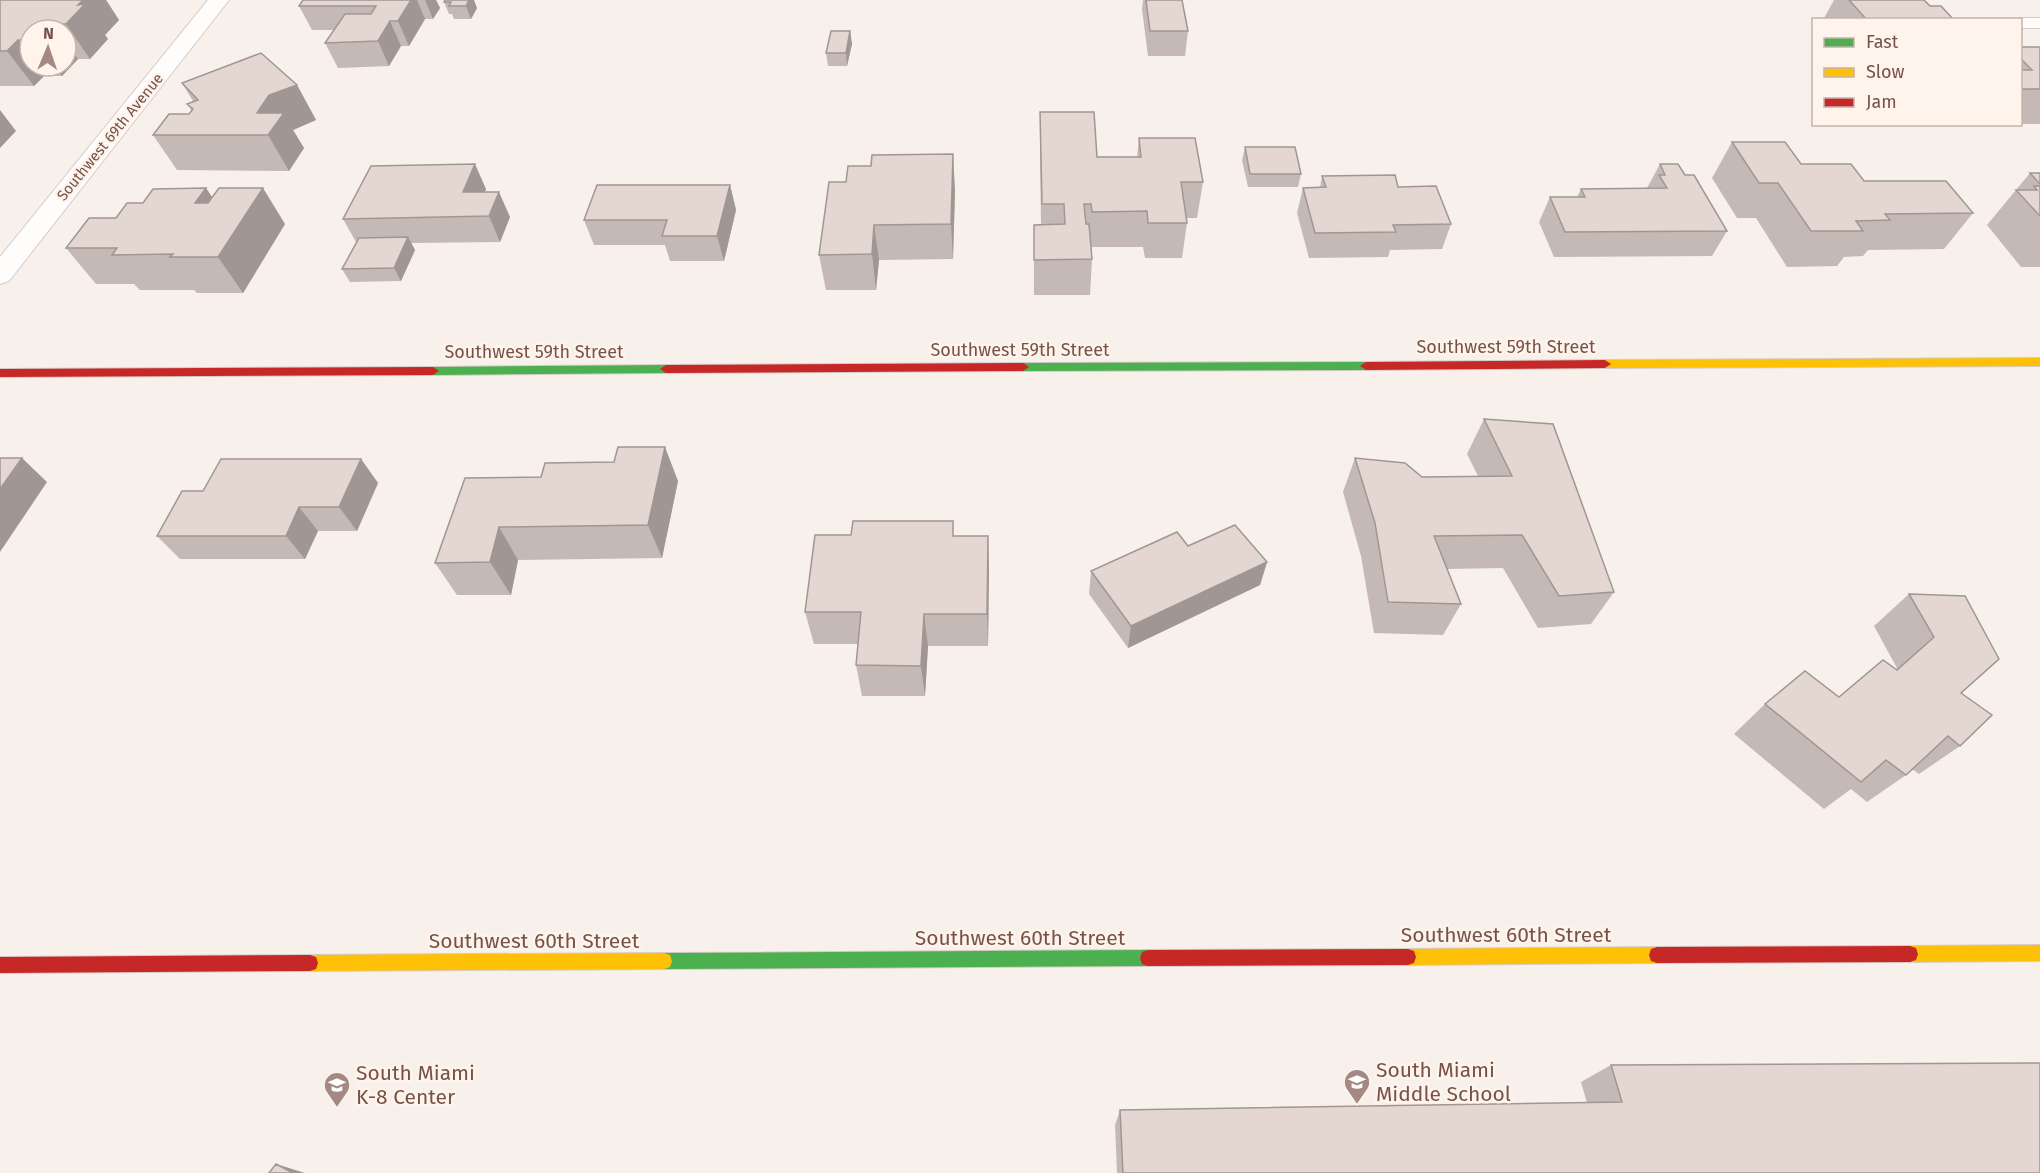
<svg xmlns="http://www.w3.org/2000/svg" width="2040" height="1173" font-family="'Fira Sans',sans-serif">
  <rect width="100%" height="100%" fill="#f7f0eb"/>
  <g fill="none" stroke-linecap="round" stroke-linejoin="round">
    <g stroke="#d6cbc8" stroke-width="2">
      <path id="lane" d="M 2020,18 L 2040,18 L 2040,28 L 2020,28 L 2020,20 L 2014,20 Z"/>
    </g>
    <g stroke="#d6cbc8" stroke-width="2">
      <path id="street" d="M 208,0 L 229,0 L 9,281 L 0,284 L 0,257 Z"/>
    </g>
    <g stroke="#d7cbc7" stroke-width="2">
      <path id="fast" d="M 1366,362 L 1372,366 L 1366,370 L 1023,371 L 1017,367 L 1023,363 Z
        M 666,365 L 672,369 L 666,373 L 433,375 L 427,371 L 433,367 Z
        M 1148,950 L 1154,952 L 1156,958 L 1154,964 L 1148,966 L 664,969 L 658,967 L 656,961 L 658,955 L 664,953 Z"/>
    </g>
    <g stroke="#d7cbc7" stroke-width="2">
      <path id="slow" d="M 2040,358 L 2040,366 L 1605,368 L 1599,364 L 1605,360 Z
        M 2040,945 L 2040,961 L 1910,962 L 1904,960 L 1902,954 L 1904,948 L 1910,946 Z
        M 1657,947 L 1663,949 L 1665,955 L 1663,961 L 1657,963 L 1408,965 L 1402,963 L 1400,957 L 1402,951 L 1408,949 Z
        M 664,953 L 670,955 L 672,961 L 670,967 L 664,969 L 310,971 L 304,969 L 302,963 L 304,957 L 310,955 Z"/>
    </g>
    <g stroke="#d7cbc7" stroke-width="2">
      <path id="jam" d="M 1605,360 L 1611,364 L 1605,368 L 1366,370 L 1360,366 L 1366,362 Z
        M 1023,363 L 1029,367 L 1023,371 L 666,373 L 660,369 L 666,365 Z
        M 433,367 L 439,371 L 433,375 L 0,377 L 0,369 Z
        M 1910,946 L 1916,948 L 1918,954 L 1916,960 L 1910,962 L 1657,963 L 1651,961 L 1649,955 L 1651,949 L 1657,947 Z
        M 1408,949 L 1414,951 L 1416,957 L 1414,963 L 1408,965 L 1148,966 L 1142,964 L 1140,958 L 1142,952 L 1148,950 Z
        M 310,955 L 316,957 L 318,963 L 316,969 L 310,971 L 0,973 L 0,957 Z"/>
    </g>
    <use href="#lane" fill="#fefdfc" fill-rule="evenodd"/>
    <use href="#street" fill="#fefdfc" fill-rule="evenodd"/>
    <use href="#fast" fill="#4caf50" fill-rule="evenodd"/>
    <use href="#slow" fill="#ffc107" fill-rule="evenodd"/>
    <use href="#jam" fill="#c62828" fill-rule="evenodd"/>
  </g>
  <path fill="#c4b9b5" fill-rule="evenodd" d="M 0,0 L 106,0 L 119,20 L 105,35 L 108,39 L 90,59 L 78,59 L 62,76 L 44,76 L 34,86 L 0,86 ZM 30,30 L 66,30 L 66,66 L 30,66 Z
    M 303,0 L 436,0 L 440,8 L 433,19 L 425,19 L 409,46 L 401,46 L 389,66 L 338,68 L 325,43 L 334,30 L 312,30 L 299,6 Z
    M 445,0 L 477,8 L 471,19 L 454,19 L 452,14 L 449,14 L 444,2 Z
    M 1143,0 L 1182,0 L 1188,31 L 1185,56 L 1148,56 L 1142,9 Z
    M 1834,0 L 1924,0 L 1930,6 L 1954,20 L 1823,20 Z
    M 850,31 L 852,44 L 847,66 L 828,66 L 826,53 Z
    M 2020,47 L 2040,47 L 2040,124 L 2020,124 Z
    M 182,83 L 297,85 L 316,120 L 293,130 L 304,148 L 289,171 L 177,170 L 153,135 L 189,114 L 192,111 L 187,104 L 193,101 Z
    M 1040,112 L 1097,157 L 1137,157 L 1139,138 L 1203,182 L 1197,218 L 1187,218 L 1187,223 L 1182,258 L 1145,258 L 1143,247 L 1091,247 L 1092,259 L 1090,295 L 1034,295 L 1034,225 L 1041,224 L 1040,147 Z
    M 1951,124 L 2017,124 L 1952,126 Z
    M 1732,142 L 1801,164 L 1973,213 L 1944,249 L 1868,250 L 1863,256 L 1844,257 L 1837,266 L 1787,267 L 1756,218 L 1737,218 L 1712,178 Z
    M 1245,147 L 1301,174 L 1298,187 L 1248,187 L 1242,160 Z
    M 1660,164 L 1727,231 L 1712,256 L 1554,257 L 1539,222 L 1550,197 L 1577,197 L 1581,189 L 1647,188 Z
    M 2030,173 L 2040,173 L 2040,267 L 2021,267 L 1987,225 Z
    M 1322,176 L 1398,187 L 1451,224 L 1442,249 L 1390,250 L 1388,257 L 1309,258 L 1297,213 L 1303,188 L 1320,188 Z
    M 829,182 L 955,190 L 953,259 L 879,260 L 876,290 L 826,290 L 819,255 Z
    M 730,185 L 736,210 L 724,261 L 670,261 L 665,245 L 594,245 L 584,220 Z
    M 206,188 L 212,198 L 285,224 L 243,293 L 197,293 L 194,290 L 140,290 L 134,284 L 96,284 L 66,248 L 143,203 Z
    M 486,189 L 485,192 L 510,217 L 500,242 L 411,243 L 415,250 L 401,281 L 350,282 L 342,269 L 356,242 L 343,219 Z
    M 1484,419 L 1614,592 L 1591,624 L 1538,628 L 1503,568 L 1447,569 L 1461,604 L 1443,635 L 1374,633 L 1361,556 L 1343,492 L 1355,458 L 1422,477 L 1478,476 L 1467,454 Z
    M 361,459 L 378,483 L 357,531 L 318,531 L 305,559 L 180,559 L 157,536 L 203,491 Z
    M 465,478 L 678,481 L 662,558 L 518,560 L 511,595 L 457,595 L 435,563 Z
    M 954,536 L 988,536 L 989,569 L 988,646 L 928,646 L 925,696 L 862,696 L 856,665 L 858,644 L 814,644 L 805,612 Z
    M 1188,546 L 1267,562 L 1260,585 L 1128,648 L 1089,594 L 1091,571 Z
    M 1909,594 L 1965,596 L 1960,746 L 1919,774 L 1912,769 L 1906,775 L 1867,802 L 1851,789 L 1824,809 L 1734,734 L 1765,704 L 1839,697 L 1896,669 L 1897,668 L 1874,626 Z
    M 1611,1065 L 2040,1173 L 1117,1173 L 1115,1125 L 1120,1110 L 1587,1103 L 1581,1082 Z"/>
  <path fill="#a09693" d="M 83,0 L 106,0 L 119,20 L 105,35 L 108,39 L 90,59 L 66,24 L 78,5 Z
    M 411,0 L 417,0 L 425,19 L 409,46 L 398,21 Z
    M 425,0 L 436,0 L 440,8 L 433,19 Z
    M 469,0 L 474,0 L 477,8 L 471,19 L 466,6 Z
    M 390,21 L 401,46 L 389,66 L 378,41 Z
    M 53,24 L 58,30 L 47,30 Z
    M 850,31 L 852,44 L 847,66 L 846,53 Z
    M 18,40 L 30,57 L 30,66 L 37,66 L 44,76 L 34,86 L 7,51 Z
    M 66,42 L 78,59 L 62,76 L 55,66 L 66,66 Z
    M 297,85 L 316,120 L 293,130 L 304,148 L 289,171 L 268,135 L 257,113 L 269,95 Z
    M 0,110 L 16,131 L 0,148 Z
    M 953,154 L 955,190 L 953,259 L 951,224 Z
    M 475,164 L 486,189 L 474,218 L 463,192 Z
    M 730,185 L 736,210 L 724,261 L 717,236 Z
    M 206,188 L 230,224 L 195,203 Z
    M 263,188 L 285,224 L 243,293 L 218,257 Z
    M 499,192 L 510,217 L 500,242 L 489,216 Z
    M 874,225 L 879,260 L 876,290 L 872,254 Z
    M 408,237 L 415,250 L 401,281 L 394,268 Z
    M 665,447 L 678,481 L 662,558 L 648,525 Z
    M 22,458 L 47,482 L 0,552 L 0,489 Z
    M 361,459 L 378,483 L 357,531 L 339,507 Z
    M 299,507 L 318,531 L 305,559 L 286,536 Z
    M 499,527 L 518,560 L 511,595 L 490,562 Z
    M 988,536 L 989,569 L 988,646 L 987,614 Z
    M 1267,562 L 1260,585 L 1128,648 L 1131,626 Z
    M 924,614 L 928,646 L 925,696 L 921,666 Z
    M 276,1164 L 305,1173 L 293,1173 Z"/>
  <path fill="#e4d7d2" stroke="#a09693" stroke-width="1.5" d="M 0,0 L 83,0 L 78,5 L 85,4 L 66,24 L 53,24 L 47,30 L 30,30 L 30,41 L 18,40 L 7,51 L 0,51 Z
    M 303,0 L 411,0 L 398,21 L 390,21 L 378,41 L 325,43 L 345,14 L 371,14 L 376,6 L 299,6 Z
    M 445,0 L 469,0 L 466,6 L 449,6 L 451,2 L 444,2 Z
    M 1146,0 L 1182,0 L 1188,31 L 1150,31 Z
    M 1849,0 L 1924,0 L 1930,6 L 1941,6 L 1954,20 L 1867,20 Z
    M 831,31 L 850,31 L 846,53 L 826,53 Z
    M 2020,47 L 2040,47 L 2040,89 L 2020,89 L 2020,70 L 2032,70 L 2020,58 Z
    M 261,53 L 297,85 L 269,95 L 257,113 L 284,113 L 268,135 L 153,135 L 169,114 L 189,114 L 193,109 L 187,104 L 198,100 L 182,83 Z
    M 1040,112 L 1094,112 L 1097,157 L 1141,157 L 1139,138 L 1195,138 L 1203,182 L 1181,182 L 1187,223 L 1148,223 L 1147,211 L 1092,212 L 1091,204 L 1084,204 L 1086,224 L 1089,224 L 1092,259 L 1034,260 L 1034,225 L 1065,224 L 1064,204 L 1042,204 Z
    M 1732,142 L 1785,142 L 1801,164 L 1851,164 L 1864,181 L 1946,181 L 1973,213 L 1885,214 L 1890,220 L 1856,221 L 1863,231 L 1811,231 L 1778,183 L 1759,183 Z
    M 1245,147 L 1295,147 L 1301,174 L 1250,174 Z
    M 953,154 L 951,224 L 874,225 L 872,254 L 819,255 L 829,182 L 846,182 L 848,166 L 871,166 L 872,155 Z
    M 475,164 L 463,192 L 499,192 L 489,216 L 343,219 L 371,166 Z
    M 1660,164 L 1678,164 L 1685,175 L 1694,175 L 1727,231 L 1565,232 L 1550,197 L 1585,197 L 1581,189 L 1667,188 L 1659,175 L 1665,175 Z
    M 2030,173 L 2040,173 L 2040,184 Z
    M 1395,175 L 1398,187 L 1436,186 L 1451,224 L 1393,225 L 1396,232 L 1315,233 L 1303,188 L 1326,187 L 1322,176 Z
    M 597,185 L 730,185 L 717,236 L 662,236 L 667,220 L 584,220 Z
    M 2034,186 L 2040,186 L 2040,216 L 2016,190 L 2037,190 Z
    M 206,188 L 195,203 L 208,203 L 219,188 L 263,188 L 218,257 L 170,257 L 173,254 L 112,255 L 117,248 L 66,248 L 89,218 L 116,218 L 127,203 L 143,203 L 153,189 Z
    M 408,237 L 394,268 L 342,269 L 359,238 Z
    M 1484,419 L 1553,424 L 1614,592 L 1559,596 L 1522,535 L 1434,536 L 1461,604 L 1388,602 L 1375,523 L 1355,458 L 1405,463 L 1422,477 L 1512,476 Z
    M 618,447 L 665,447 L 648,525 L 499,527 L 490,562 L 435,563 L 465,478 L 541,477 L 545,463 L 614,462 Z
    M 0,458 L 22,458 L 0,489 Z
    M 221,459 L 361,459 L 339,507 L 299,507 L 286,536 L 157,536 L 182,491 L 203,491 Z
    M 853,521 L 953,521 L 953,536 L 988,536 L 987,614 L 924,614 L 921,666 L 856,665 L 861,612 L 805,612 L 815,535 L 851,535 Z
    M 1235,525 L 1267,562 L 1131,626 L 1091,571 L 1177,532 L 1188,546 Z
    M 1909,594 L 1965,596 L 1999,659 L 1961,693 L 1992,715 L 1960,746 L 1948,736 L 1906,775 L 1886,760 L 1861,782 L 1765,704 L 1805,671 L 1839,697 L 1883,660 L 1897,670 L 1934,637 Z
    M 2040,1063 L 2040,1173 L 1123,1173 L 1120,1110 L 1622,1102 L 1611,1065 Z
    M 276,1164 L 293,1173 L 269,1173 Z"/>
  <defs>
    <g id="school-pin" transform="scale(1.35)"><path d="M0 17L-7.5 6A9.5 9.5 0 1 1 7.5 6Z" fill="#a38982" stroke="#fff4ec"/><path d="M0-5L7-2L0 1L-7-2ZM-4 1L0 2.5L4 1V4Q0 6-4 4Z" fill="#fff"/></g>
  </defs>
  <g fill-rule="evenodd">
    <use href="#school-pin" x="1357" y="1082"/>
    <use href="#school-pin" x="337" y="1085"/>
  </g>
  <g text-anchor="middle" stroke-width="5" stroke-linejoin="round" paint-order="stroke">
    <g font-size="15" fill="#765249" stroke="#fff4ec">
      <text transform="translate(110 137) rotate(-51)" y="5">Southwest 69th Avenue</text>
    </g>
    <g font-size="18" fill="#765249" stroke="#fff4ec">
      <text x="1506" y="353">Southwest 59th Street</text>
      <text x="1020" y="356">Southwest 59th Street</text>
      <text x="534" y="358">Southwest 59th Street</text>
    </g>
    <g font-size="21" fill="#765249" stroke="#fff4ec">
      <text x="1506" y="942">Southwest 60th Street</text>
      <text x="1020" y="945">Southwest 60th Street</text>
      <text x="534" y="948">Southwest 60th Street</text>
    </g>
    <g font-size="21" fill="#765249" stroke="#fff4ec" text-anchor="start">
      <text x="1376" y="1077">South Miami<tspan x="1376" dy="24">Middle School</tspan></text>
      <text x="356" y="1080">South Miami<tspan x="356" dy="24">K-8 Center</tspan></text>
    </g>
  </g>
  <rect x="1812" y="18" width="210" height="108" fill="#fff4ec" stroke="#c8b3ab" stroke-width="1.5"/>
  <rect x="1824" y="38" width="30" height="9" fill="#4caf50" stroke="#c8b3ab" stroke-width="1.5"/>
  <text x="1866" y="48" font-size="18" fill="#765249">Fast</text>
  <rect x="1824" y="68" width="30" height="9" fill="#ffc107" stroke="#c8b3ab" stroke-width="1.5"/>
  <text x="1866" y="78" font-size="18" fill="#765249">Slow</text>
  <rect x="1824" y="98" width="30" height="9" fill="#c62828" stroke="#c8b3ab" stroke-width="1.5"/>
  <text x="1866" y="108" font-size="18" fill="#765249">Jam</text>
  <g transform="translate(48 48) rotate(2)"><circle r="28" fill="#fff4ec" stroke="#c8b3ab" stroke-width="1.5"/>
  <path d="M0-4.5L10 22L0 15L-10 22Z" fill="#a38982"/>
  <text y="-9" font-size="16" font-weight="bold" text-anchor="middle" fill="#765249">N</text>
  </g>
</svg>
